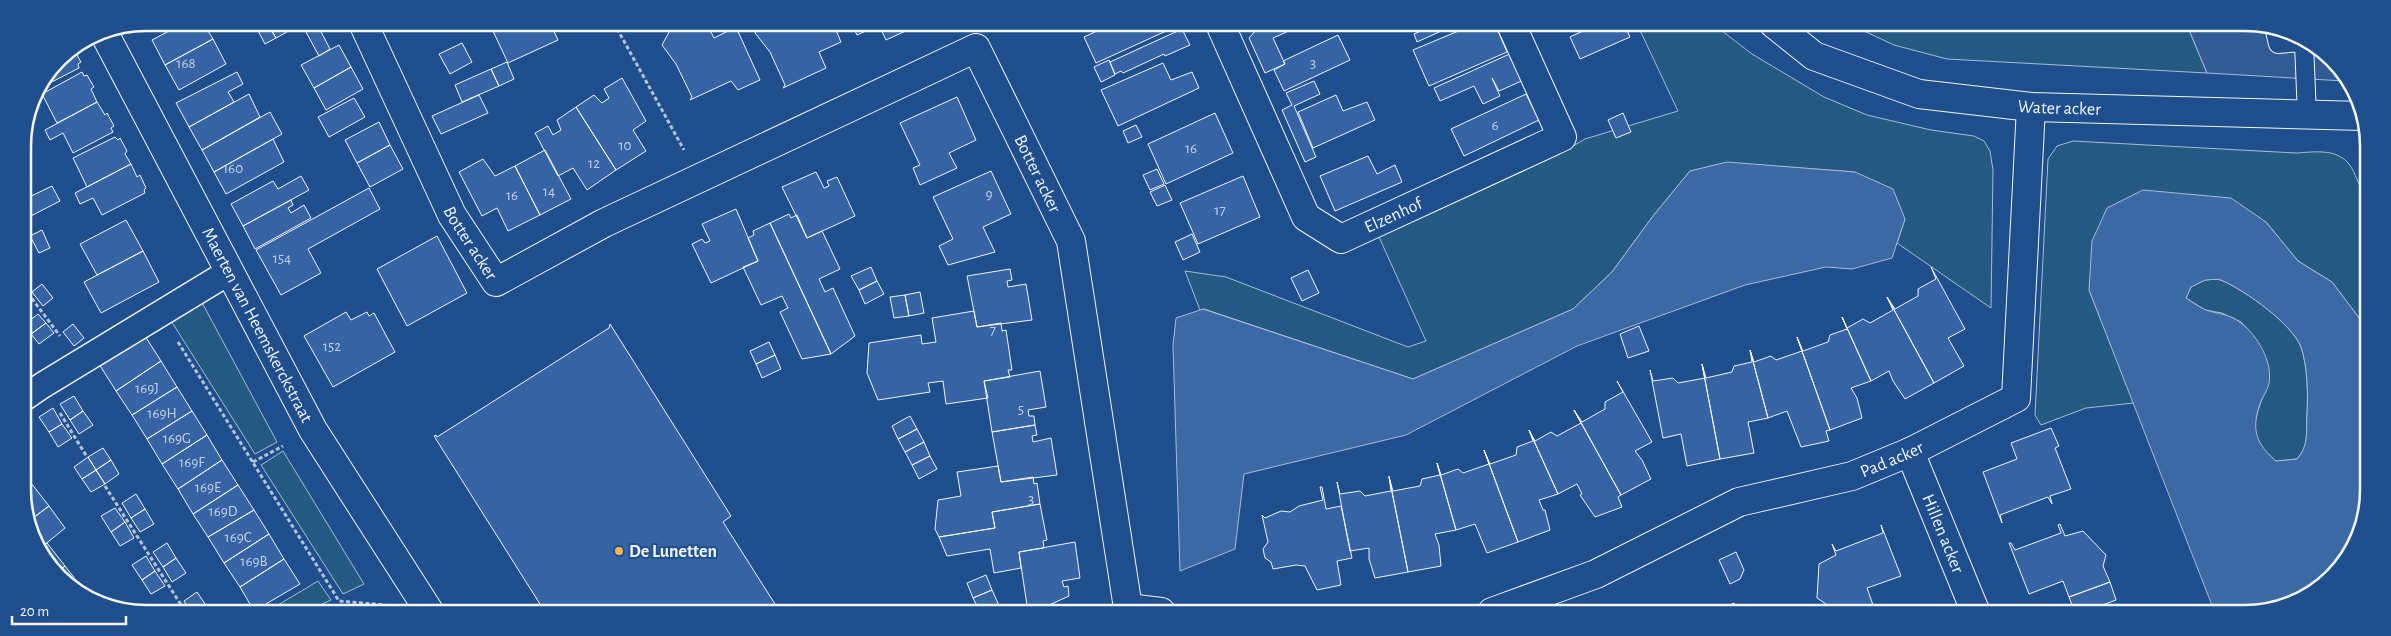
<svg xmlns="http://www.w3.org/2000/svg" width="2391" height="636" font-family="'Alegreya Sans',sans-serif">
  <rect width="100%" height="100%" fill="#1f4e8c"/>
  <path fill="#245a82" stroke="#a8bbd7" d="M 1637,24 L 1713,24 L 1752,54 L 1824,97 L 1867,115 L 1931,130 L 1974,136 L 1984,141 L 1990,151 L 1993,170 L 1991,308 L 1897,243 L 1905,219 L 1855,172 L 1727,163 L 1690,171 L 1653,216 L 1612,272 L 1573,309 L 1413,379 L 1204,309 L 1200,310 L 1185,271 L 1226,277 L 1408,347 L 1426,341 L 1379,237 L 1558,155 L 1585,139 L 1678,111 Z
    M 1849,24 L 2100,25 L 2104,29 L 2107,25 L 2187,25 L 2207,73 L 1947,59 L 1894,45 Z
    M 2073,141 L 2296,153 C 2314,152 2336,148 2349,164 C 2356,173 2358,186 2366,196 L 2366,327 L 2332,282 L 2298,261 L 2266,222 L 2089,290 L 2134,403 L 2086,408 L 2041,425 L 2035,415 L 2048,159 L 2057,146 Z
    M 2205,280 C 2210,280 2218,278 2223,281 C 2246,291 2292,324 2301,347 C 2308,368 2308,394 2307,416 C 2306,433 2309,445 2297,459 L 2276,461 C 2269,455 2260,448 2257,440 C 2250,422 2263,398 2269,382 L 2252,334 L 2241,322 L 2222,313 L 2205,310 L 2186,298 L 2191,287 Z
    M 199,297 L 277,442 L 255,454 L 168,316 Z
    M 283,451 L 364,584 L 343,594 L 261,465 Z
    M 2366,480 L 2366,514 L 2362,526 Z
    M 318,581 L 331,600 L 307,611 L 268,611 Z"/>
  <path fill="#305b95" stroke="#a8bbd7" d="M 2187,25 L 2269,25 L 2333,59 L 2344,81 L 2207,73 Z"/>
  <path fill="#3b69a3" stroke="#a8bbd7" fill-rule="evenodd" d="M 1727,162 L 1855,172 L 1893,189 L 1905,219 L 1892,258 L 1852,269 L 1826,267 L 1745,285 L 1577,346 L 1406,435 L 1244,474 L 1235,549 L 1180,571 L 1173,345 L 1176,318 L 1203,309 L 1413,379 L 1573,309 L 1612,272 L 1653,216 L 1690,171 Z
    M 2143,190 L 2231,198 L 2266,222 L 2298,261 L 2332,282 L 2366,327 L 2366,480 L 2362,526 L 2352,552 L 2326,583 L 2292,604 L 2253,613 L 2215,613 L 2089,290 L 2092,241 L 2107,208 ZM 2205,280 C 2210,280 2218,278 2223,281 C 2246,291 2292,324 2301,347 C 2308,368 2308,394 2307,416 C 2306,433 2309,445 2297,459 L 2276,461 C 2256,444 2251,429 2260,404 C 2262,397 2268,390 2269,383 C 2273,362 2257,335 2241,323 C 2230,314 2218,314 2206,310 C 2199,307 2192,302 2186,298 L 2191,287 Z"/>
  <path fill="#3563a3" stroke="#f2f6ff" d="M 184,23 L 203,23 L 213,39 L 165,65 L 152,40 Z
    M 258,23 L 267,23 L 276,38 L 265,44 L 255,25 Z
    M 267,23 L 303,23 L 276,38 Z
    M 422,23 L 437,23 L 425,29 Z
    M 490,23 L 511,23 L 493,31 Z
    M 511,23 L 550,23 L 558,40 L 508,63 L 493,31 Z
    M 674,23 L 709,28 L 714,38 L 736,27 L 760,80 L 738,90 L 731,81 L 690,100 L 692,97 L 676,64 L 662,45 Z
    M 761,23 L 833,23 L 841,42 L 819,52 L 826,68 L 783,88 L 785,85 L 770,52 L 755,33 Z
    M 851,23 L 923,23 L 886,40 L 879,25 L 857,35 Z
    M 1112,24 L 1173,24 L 1175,27 L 1096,63 L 1084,37 Z
    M 1268,24 L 1288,24 L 1291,30 L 1273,38 L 1285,64 L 1265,73 L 1249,38 L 1257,29 Z
    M 1437,24 L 1468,24 L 1451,32 L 1450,27 L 1417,42 L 1414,34 Z
    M 1475,24 L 1495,24 L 1507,52 L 1429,86 L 1413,50 Z
    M 1598,24 L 1624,24 L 1630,37 L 1580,59 L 1570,37 Z
    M 318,26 L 330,49 L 319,56 L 306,32 Z
    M 1182,29 L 1190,45 L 1165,56 L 1164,54 L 1123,73 L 1121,71 L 1115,74 L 1110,62 Z
    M 1338,35 L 1350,60 L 1284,91 L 1274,70 L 1285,64 L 1283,61 Z
    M 213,39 L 226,64 L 179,90 L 165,65 Z
    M 462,43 L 472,62 L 450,74 L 439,54 Z
    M 339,45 L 351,67 L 314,88 L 301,65 Z
    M 71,50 L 74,50 L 81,62 L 78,64 L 79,68 L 40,88 L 39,87 L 59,58 Z
    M 1514,52 L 1526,79 L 1499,91 L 1492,78 L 1500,96 L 1483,104 L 1474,86 L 1440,101 L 1434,88 Z
    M 1109,60 L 1115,75 L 1101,82 L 1094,67 Z
    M 507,62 L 514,79 L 499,86 L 491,69 Z
    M 1163,63 L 1171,80 L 1192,72 L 1199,88 L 1118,126 L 1101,90 Z
    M 351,67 L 363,89 L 326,110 L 314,88 Z
    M 491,69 L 499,86 L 462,102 L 455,85 Z
    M 82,72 L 84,76 L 87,75 L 94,87 L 91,89 L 97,102 L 57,123 L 42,94 Z
    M 237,72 L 243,84 L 228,92 L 234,102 L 189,127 L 176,103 Z
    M 622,78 L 646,121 L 633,130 L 646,151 L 616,170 L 576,107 L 594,95 L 602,103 L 609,98 L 604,89 Z
    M 1314,81 L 1320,94 L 1294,106 L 1316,157 L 1305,162 L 1282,110 L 1292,105 L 1286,93 Z
    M 249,94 L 260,117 L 202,150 L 189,127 Z
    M 1526,94 L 1539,120 L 1464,156 L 1451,129 Z
    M 479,95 L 488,113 L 441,134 L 432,116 Z
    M 1336,95 L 1343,111 L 1367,102 L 1375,120 L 1313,148 L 1298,112 Z
    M 957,97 L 976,140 L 949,153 L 957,168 L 920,185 L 913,168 L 920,165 L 900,123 Z
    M 354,98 L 365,117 L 329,137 L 318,117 Z
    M 97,102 L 105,115 L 107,113 L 114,126 L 111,128 L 113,132 L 73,153 L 63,133 L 50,140 L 45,130 Z
    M 576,107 L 616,170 L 587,190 L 573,168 L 558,176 L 535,133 L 548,126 L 553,135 L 561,130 L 557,120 Z
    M 270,112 L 282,134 L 214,172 L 202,150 Z
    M 1215,113 L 1233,153 L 1166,184 L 1148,144 Z
    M 1623,113 L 1631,132 L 1616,138 L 1608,120 Z
    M 379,122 L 390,145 L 357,163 L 345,140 Z
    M 1136,125 L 1142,137 L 1128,143 L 1123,131 Z
    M 115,137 L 118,140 L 120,138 L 127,151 L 125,154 L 131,164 L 87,187 L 73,158 Z
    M 273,139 L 284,162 L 226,194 L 214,172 Z
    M 390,145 L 403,169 L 370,187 L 357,163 Z
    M 545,150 L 571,199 L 540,215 L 515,166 Z
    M 1368,156 L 1377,174 L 1395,165 L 1402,182 L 1335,211 L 1320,176 Z
    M 483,159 L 495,176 L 515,166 L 540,215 L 508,231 L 497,208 L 482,216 L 459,172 Z
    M 131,164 L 137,177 L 140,175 L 146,188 L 144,190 L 145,193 L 102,215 L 93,198 L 80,204 L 75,193 Z
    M 1157,169 L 1164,184 L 1150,190 L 1143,175 Z
    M 991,171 L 1011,214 L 983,227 L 995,252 L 948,265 L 939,246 L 953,239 L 933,197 Z
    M 816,172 L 824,188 L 829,186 L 827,181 L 837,177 L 855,216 L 807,238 L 782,187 Z
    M 301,176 L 309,190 L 243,226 L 231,204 L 273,181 L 278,189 Z
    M 1243,176 L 1260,217 L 1198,244 L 1180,203 Z
    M 1165,185 L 1172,200 L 1157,206 L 1150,192 Z
    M 52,186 L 60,201 L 23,220 L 23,200 Z
    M 369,188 L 380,209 L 308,249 L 321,273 L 281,295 L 256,250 Z
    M 291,200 L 293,205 L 288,208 L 291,213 L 304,205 L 311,218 L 255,249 L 243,226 Z
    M 736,209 L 758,261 L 711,283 L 692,244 L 702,239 L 705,243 L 710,241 L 702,224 Z
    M 789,214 L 791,218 L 797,215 L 807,238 L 822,231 L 840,269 L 819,279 L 825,292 L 833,288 L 855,336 L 831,354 L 770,223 Z
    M 126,220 L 143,251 L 97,275 L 80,244 Z
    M 770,223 L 831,354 L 802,359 L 780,312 L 788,308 L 782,296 L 761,305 L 743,267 L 758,261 L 748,238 L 754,235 L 753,231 Z
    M 42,230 L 50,248 L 39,253 L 30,236 Z
    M 1192,234 L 1200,252 L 1183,260 L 1175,242 Z
    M 437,236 L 467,293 L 407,326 L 377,269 Z
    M 143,251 L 159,282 L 101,313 L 84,282 Z
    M 871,267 L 877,281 L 859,290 L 851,276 Z
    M 1931,267 L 1965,329 L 1948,338 L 1964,366 L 1934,383 L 1887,297 L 1895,309 L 1918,296 L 1918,289 L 1936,279 Z
    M 1010,269 L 1012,280 L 1007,281 L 1008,287 L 1026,284 L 1032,320 L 977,327 L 967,276 Z
    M 1308,270 L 1319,293 L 1302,301 L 1291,278 Z
    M 877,281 L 884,294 L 865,304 L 859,290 Z
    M 42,284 L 53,298 L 43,306 L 32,292 Z
    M 920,292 L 924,313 L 909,316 L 905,295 Z
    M 905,295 L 909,316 L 894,318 L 890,297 Z
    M 1887,297 L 1934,383 L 1905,399 L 1893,381 L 1889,371 L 1871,381 L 1842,317 L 1847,328 L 1863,319 L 1870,323 L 1893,310 Z
    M 974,311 L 977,327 L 1001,323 L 1002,331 L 1006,330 L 1012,370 L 1008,370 L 1010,377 L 984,381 L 988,398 L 946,404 L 943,381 L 928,383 L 930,392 L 878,400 L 867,373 L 869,343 L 921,335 L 922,344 L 936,342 L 932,318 Z
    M 346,312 L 351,320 L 367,312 L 369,316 L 374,313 L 395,352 L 333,387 L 304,336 Z
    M 38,314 L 46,323 L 31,334 L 24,325 Z
    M 1842,317 L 1871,381 L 1851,388 L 1857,398 L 1862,418 L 1830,430 L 1797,337 L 1803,351 L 1828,342 L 1830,335 L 1847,329 Z
    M 46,323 L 54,333 L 39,344 L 31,334 Z
    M 73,324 L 84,338 L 74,346 L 63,332 Z
    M 610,324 L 731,516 L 723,522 L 780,612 L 545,612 L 434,436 L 436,435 L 437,437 L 609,328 Z
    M 1639,326 L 1649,351 L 1628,358 L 1620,334 Z
    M 145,336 L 161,361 L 116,391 L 99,364 Z
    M 1797,337 L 1830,430 L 1826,431 L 1829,441 L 1801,447 L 1787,411 L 1768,418 L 1750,350 L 1754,362 L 1771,356 L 1776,360 L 1802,351 Z
    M 769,342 L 775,355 L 756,364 L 750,351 Z
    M 1750,350 L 1768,418 L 1748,422 L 1754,453 L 1720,459 L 1702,364 L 1706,378 L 1732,372 L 1734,366 L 1752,362 Z
    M 775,355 L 781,369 L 762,378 L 756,364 Z
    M 161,361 L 177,387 L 132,415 L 116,391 Z
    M 1702,364 L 1720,459 L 1687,466 L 1681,434 L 1663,438 L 1650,370 L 1653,381 L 1673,378 L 1678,383 L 1705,378 Z
    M 1040,371 L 1046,407 L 1028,410 L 1029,416 L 1034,416 L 1035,425 L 992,432 L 984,381 Z
    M 1617,381 L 1652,442 L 1635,451 L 1642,460 L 1651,479 L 1621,495 L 1574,410 L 1582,422 L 1605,409 L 1605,402 L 1623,392 Z
    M 177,387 L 192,411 L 147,439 L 132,415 Z
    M 74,396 L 83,411 L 70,420 L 60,404 Z
    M 53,408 L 62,424 L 49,432 L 39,417 Z
    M 1574,410 L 1621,495 L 1618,497 L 1622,507 L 1595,517 L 1580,495 L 1582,494 L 1577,484 L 1558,494 L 1529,430 L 1535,441 L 1551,432 L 1557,436 L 1581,423 Z
    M 83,411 L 93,425 L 79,434 L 70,420 Z
    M 192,411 L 207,435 L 162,464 L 147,439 Z
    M 910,416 L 917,429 L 898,439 L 892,426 Z
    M 62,424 L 72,438 L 58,447 L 49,432 Z
    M 1035,425 L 1037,435 L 1032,436 L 1033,442 L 1051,438 L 1057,475 L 1001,482 L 992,432 Z
    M 2051,428 L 2059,446 L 2055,448 L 2071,489 L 2050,496 L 2052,504 L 2048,497 L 2000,515 L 2002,523 L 1983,472 L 2017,459 L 2011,443 Z
    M 917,429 L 924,442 L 905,452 L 898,439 Z
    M 1529,430 L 1558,494 L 1539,500 L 1543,510 L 1545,510 L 1550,530 L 1518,542 L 1484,450 L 1490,464 L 1516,455 L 1517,447 L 1533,441 Z
    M 207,435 L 222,460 L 178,489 L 162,464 Z
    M 924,442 L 930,456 L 912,465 L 905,452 Z
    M 103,448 L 111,460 L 96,470 L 88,457 Z
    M 1484,450 L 1518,542 L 1487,553 L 1475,524 L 1456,530 L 1437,463 L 1441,475 L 1458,469 L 1463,473 L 1489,464 Z
    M 930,456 L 937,469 L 919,479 L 912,465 Z
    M 88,457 L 96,470 L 82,479 L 74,467 Z
    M 111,460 L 119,474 L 105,484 L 96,470 Z
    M 222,460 L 238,485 L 193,514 L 178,489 Z
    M 1437,463 L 1456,530 L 1435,534 L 1439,545 L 1441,566 L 1408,572 L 1389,477 L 1393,491 L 1420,486 L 1422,479 L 1440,475 Z
    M 998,466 L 1001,482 L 1033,477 L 1034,484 L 1037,483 L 1040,504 L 992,512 L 995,528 L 939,537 L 935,529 L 938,500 L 961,496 L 957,472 Z
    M 96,470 L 105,484 L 91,492 L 82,479 Z
    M 25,475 L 31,483 L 25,488 Z
    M 1389,476 L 1408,572 L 1375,578 L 1369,559 L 1369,548 L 1350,551 L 1337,482 L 1340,494 L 1360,491 L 1365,496 L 1391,491 Z
    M 31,483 L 49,506 L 29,521 L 25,514 L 25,488 Z
    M 238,485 L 254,510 L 208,537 L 193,514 Z
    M 1320,487 L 1322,487 L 1326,509 L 1341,506 L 1352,558 L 1337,561 L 1341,585 L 1317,590 L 1305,566 L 1296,565 L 1273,569 L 1271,562 L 1265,558 L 1263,549 L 1268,542 L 1262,515 L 1265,518 L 1281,511 L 1290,512 L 1299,506 L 1323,500 Z
    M 136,494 L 145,509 L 131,518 L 122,503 Z
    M 1040,504 L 1047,540 L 1043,541 L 1044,548 L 1019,552 L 1021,568 L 994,573 L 990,549 L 947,556 L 939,537 L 995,528 L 992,512 Z
    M 49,506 L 65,528 L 42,547 L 29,521 Z
    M 115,508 L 125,522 L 111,532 L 101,516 Z
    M 145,509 L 154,524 L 140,532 L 131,518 Z
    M 254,510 L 269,534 L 224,563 L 208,537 Z
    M 125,522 L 134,538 L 120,546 L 111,532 Z
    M 2060,524 L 2065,536 L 2083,531 L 2106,555 L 2103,566 L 2110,582 L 2069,597 L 2063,581 L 2029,594 L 2009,543 L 2011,543 L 2015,550 L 2061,533 L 2058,525 Z
    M 1881,525 L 1901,576 L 1867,588 L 1873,605 L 1853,613 L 1829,613 L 1826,604 L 1817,598 L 1819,564 L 1836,555 L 1832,544 L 1836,551 L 1883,533 Z
    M 269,534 L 284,559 L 240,587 L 224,563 Z
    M 1075,542 L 1080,578 L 1062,581 L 1064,587 L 1068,586 L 1069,596 L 1034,612 L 1028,612 L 1019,552 Z
    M 47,543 L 65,566 L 56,573 L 42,547 Z
    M 167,543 L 176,558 L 163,567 L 153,552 Z
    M 1736,552 L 1744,570 L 1740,579 L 1730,584 L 1719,560 Z
    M 146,556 L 155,571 L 142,580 L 132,565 Z
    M 176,558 L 186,573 L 172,582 L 163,567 Z
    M 284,559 L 300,584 L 254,611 L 240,587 Z
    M 65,566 L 83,589 L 82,590 L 59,578 L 56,573 Z
    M 155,571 L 165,586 L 151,594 L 142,580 Z
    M 986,575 L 992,590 L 973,598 L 967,583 Z
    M 2110,582 L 2116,600 L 2092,609 L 2093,613 L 2075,613 L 2069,597 Z
    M 992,590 L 1002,612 L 980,612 L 973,598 Z
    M 197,592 L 207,607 L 201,611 L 190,611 L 184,601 Z
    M 1734,603 L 1738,613 L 1717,613 L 1717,611 Z
    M 1873,605 L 1876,613 L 1853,613 Z
    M 177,606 L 180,611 L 169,611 Z
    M 1913,608 L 1915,613 L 1900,613 Z"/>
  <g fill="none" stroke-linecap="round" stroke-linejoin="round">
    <g stroke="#f2f6ff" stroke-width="20">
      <path id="service" d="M 2274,27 L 2278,44 L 2301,42
        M 2304,44 L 2307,115"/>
    </g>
    <g stroke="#f2f6ff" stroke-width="28">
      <path id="pedestrian" d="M 24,398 L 43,385 L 229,272"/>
    </g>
    <g stroke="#f2f6ff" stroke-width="30">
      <g id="minor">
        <path id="s1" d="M 363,23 L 452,215 L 496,282 L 604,223 L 976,48 L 1071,241 L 1128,608"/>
        <path id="s2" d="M 1220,24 L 1306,217 L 1341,239 L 1562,137 L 1511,24"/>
        <path id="s3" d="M 1774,24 L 1814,56 L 1919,94 L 2031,107 L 2363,116"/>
        <path id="s4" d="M 103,31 L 313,430 L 429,611"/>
        <path id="s5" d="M 1910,452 L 1976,613"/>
        <path d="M 1128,608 L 1161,612"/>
        <path id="s6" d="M 1492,612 L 1596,574 L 1739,502 L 1852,476 L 1910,452 L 2016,398 L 2031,107"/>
      </g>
    </g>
    <path stroke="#b3c4dc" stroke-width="3" stroke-dasharray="4 2.5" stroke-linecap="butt" d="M 614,23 L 684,150
      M 2362,149 L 2366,160
      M 24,288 L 60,336
      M 178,342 L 339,601 L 385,605
      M 60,413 L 87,457
      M 253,462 L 283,446
      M 105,486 L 185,611"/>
    <use href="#service" stroke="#1f4e8c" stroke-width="18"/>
    <use href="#pedestrian" stroke="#1f4e8c" stroke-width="25"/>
    <use href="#minor" stroke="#1f4e8c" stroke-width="28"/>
  </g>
  <circle fill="#ffb74d" stroke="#1f4e8c" stroke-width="2" cx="619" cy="551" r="5"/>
  <g text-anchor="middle" stroke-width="4" stroke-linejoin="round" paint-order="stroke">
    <g font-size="15" fill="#c3d1e8">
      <text x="186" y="68">168</text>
      <text x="1313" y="68">3</text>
      <text x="1495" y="130">6</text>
      <text x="625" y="150">10</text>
      <text x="1191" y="153">16</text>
      <text x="594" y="168">12</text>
      <text x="233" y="173">160</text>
      <text x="549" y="196">14</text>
      <text x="989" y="199">9</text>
      <text x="512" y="200">16</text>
      <text x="1220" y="215">17</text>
      <text x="282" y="263">154</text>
      <text x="993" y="335">7</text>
      <text x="332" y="351">152</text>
      <text x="147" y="393">169J</text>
      <text x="1021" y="414">5</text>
      <text x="162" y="418">169H</text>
      <text x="177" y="443">169G</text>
      <text x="192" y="467">169F</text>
      <text x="208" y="492">169E</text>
      <text x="1031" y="504">3</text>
      <text x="223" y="516">169D</text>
      <text x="238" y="542">169C</text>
      <text x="254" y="566">169B</text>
    </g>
    <g font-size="18" fill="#f2f6ff" stroke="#1f4e8c">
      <text dy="6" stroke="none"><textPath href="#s3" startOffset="304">Water acker</textPath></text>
      <text dy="6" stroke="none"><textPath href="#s1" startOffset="966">Botter acker</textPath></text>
      <text dy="6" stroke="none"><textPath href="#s2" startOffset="310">Elzenhof</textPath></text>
      <text dy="6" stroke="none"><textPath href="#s1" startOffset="245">Botter acker</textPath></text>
      <text dy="6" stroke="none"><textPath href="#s4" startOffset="332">Maerten van Heemskerckstraat</textPath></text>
      <text dy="6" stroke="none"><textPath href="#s6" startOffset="430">Pad acker</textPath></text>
      <text dy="6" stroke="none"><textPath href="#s5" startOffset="88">Hillen acker</textPath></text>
    </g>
    <g font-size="18" font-weight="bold" fill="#f2f6ff" stroke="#1f4e8c" text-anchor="start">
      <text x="629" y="557">De Lunetten</text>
    </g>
  </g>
  <path d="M0 0H2391V636H0ZM146 31H2245A115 115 0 0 1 2360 146V490A115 115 0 0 1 2245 605H146A115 115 0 0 1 31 490V146A115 115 0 0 1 146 31Z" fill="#1f4e8c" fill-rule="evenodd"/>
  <path fill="none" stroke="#f2f6ff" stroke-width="2.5" d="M146 31H2245A115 115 0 0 1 2360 146V490A115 115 0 0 1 2245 605H146A115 115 0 0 1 31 490V146A115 115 0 0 1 146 31Z"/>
  <path d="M12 616v8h114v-8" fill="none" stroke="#f2f6ff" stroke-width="2.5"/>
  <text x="20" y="616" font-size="15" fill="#f2f6ff" stroke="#1f4e8c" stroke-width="4" paint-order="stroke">20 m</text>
</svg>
